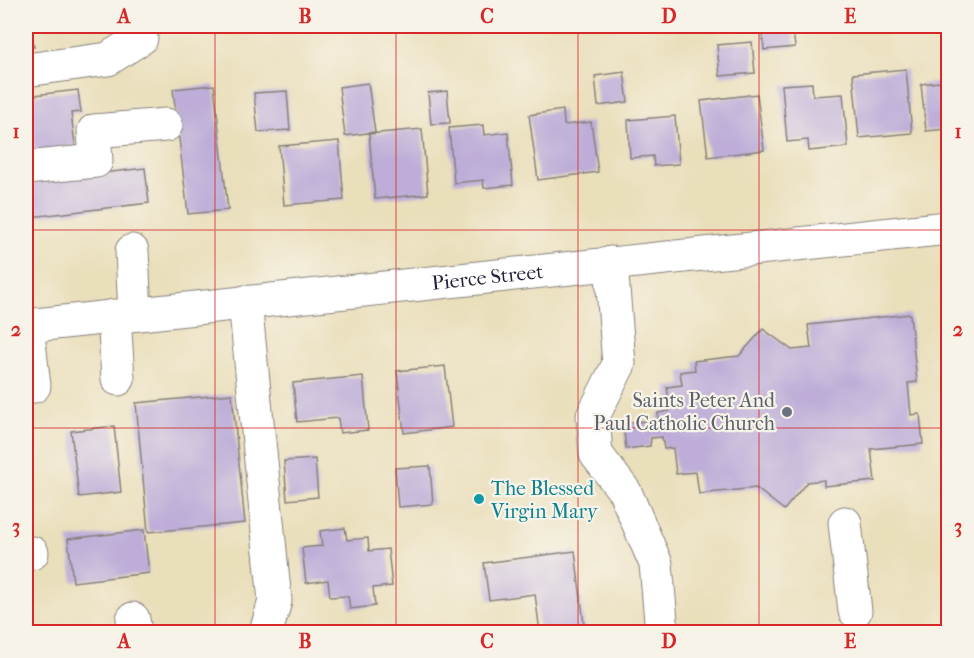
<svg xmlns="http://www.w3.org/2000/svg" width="974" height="658" font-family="'IM FELL French Canon',serif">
  <rect width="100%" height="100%" fill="#f7f3e8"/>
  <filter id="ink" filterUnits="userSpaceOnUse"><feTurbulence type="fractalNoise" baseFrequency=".0167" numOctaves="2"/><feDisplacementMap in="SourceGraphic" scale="12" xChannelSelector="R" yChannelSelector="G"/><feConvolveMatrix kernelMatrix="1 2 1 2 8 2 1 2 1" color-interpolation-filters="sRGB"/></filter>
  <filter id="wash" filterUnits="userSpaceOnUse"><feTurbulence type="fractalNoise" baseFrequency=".008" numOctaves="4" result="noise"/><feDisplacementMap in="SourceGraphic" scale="24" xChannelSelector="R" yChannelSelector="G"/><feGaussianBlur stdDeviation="1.35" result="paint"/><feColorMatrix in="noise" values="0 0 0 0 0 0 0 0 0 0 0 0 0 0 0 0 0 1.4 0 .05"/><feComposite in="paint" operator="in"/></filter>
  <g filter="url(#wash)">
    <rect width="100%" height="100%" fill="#eadfbb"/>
    <g id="blocks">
      <path fill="#bdadd8" d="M 26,26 L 31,26 L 34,47 L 26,48 Z
        M 762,26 L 792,26 L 795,47 L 764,50 Z
        M 752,42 L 755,73 L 720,76 L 717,45 Z
        M 906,69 L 912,133 L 859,138 L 853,74 Z
        M 624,72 L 628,102 L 598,106 L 595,76 Z
        M 948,81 L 948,129 L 926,131 L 921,84 Z
        M 368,83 L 375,132 L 345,136 L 339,87 Z
        M 812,83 L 813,96 L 843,94 L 848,147 L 809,151 L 808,140 L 787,142 L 782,85 Z
        M 214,85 L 228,210 L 188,214 L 173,89 Z
        M 78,90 L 81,112 L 71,113 L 76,152 L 26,158 L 26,96 Z
        M 287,91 L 290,130 L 258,132 L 254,93 Z
        M 447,91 L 450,123 L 431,124 L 428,93 Z
        M 757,94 L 764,150 L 708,157 L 701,101 Z
        M 563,110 L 564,125 L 591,122 L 598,172 L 538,180 L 529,115 Z
        M 675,116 L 679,164 L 654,166 L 653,156 L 630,158 L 628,120 Z
        M 483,125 L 484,135 L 508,132 L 513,185 L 484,188 L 483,180 L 454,183 L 449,128 Z
        M 422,129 L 428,194 L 375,199 L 369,134 Z
        M 339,141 L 344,200 L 284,205 L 279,146 Z
        M 145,168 L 149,203 L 31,217 L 26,182 Z
        M 910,314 L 917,382 L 908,383 L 911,415 L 920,414 L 923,444 L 871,449 L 875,481 L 824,486 L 824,480 L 807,482 L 784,510 L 756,488 L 699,494 L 696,472 L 676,474 L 673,448 L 664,449 L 662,437 L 651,438 L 650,446 L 626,449 L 623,423 L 647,421 L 649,428 L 659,427 L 658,413 L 670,411 L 667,387 L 682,385 L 680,372 L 695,370 L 694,361 L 739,356 L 763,329 L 792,350 L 811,348 L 808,325 Z
        M 445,366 L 452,427 L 404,433 L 397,371 Z
        M 363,376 L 368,430 L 340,433 L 338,418 L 297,422 L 293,383 Z
        M 232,394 L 245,523 L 148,532 L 136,403 Z
        M 114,426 L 121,492 L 79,497 L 71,431 Z
        M 315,459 L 318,497 L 287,500 L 284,461 Z
        M 430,466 L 433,504 L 398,507 L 395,468 Z
        M 345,528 L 347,540 L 368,538 L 369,551 L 388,549 L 392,586 L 373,588 L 375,606 L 350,609 L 348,596 L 330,597 L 328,580 L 306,583 L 302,548 L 322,546 L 320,531 Z
        M 144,530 L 149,573 L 73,582 L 68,539 Z
        M 575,551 L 585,632 L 540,632 L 535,594 L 489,600 L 484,563 Z"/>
    </g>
  </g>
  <g filter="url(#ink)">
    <use href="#blocks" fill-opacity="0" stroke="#86807b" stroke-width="1.5"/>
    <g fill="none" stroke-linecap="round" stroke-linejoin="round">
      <g stroke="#86807b" stroke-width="35">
        <g id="minor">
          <path d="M 26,70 L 108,59 L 141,38 L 140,26"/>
          <path d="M 26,168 L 96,161 L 94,131 L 166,125"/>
          <path d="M 132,251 L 135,314"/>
          <path d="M 611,263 L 619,364 L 593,416 L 596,454 L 625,492 L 656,564 L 662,632"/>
          <path d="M 245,302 L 275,601 L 266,632"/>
          <path d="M 114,316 L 118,379"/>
          <path id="s1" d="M 26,326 L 948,228"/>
          <path d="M 27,326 L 34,386"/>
          <path d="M 845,523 L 855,611"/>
          <path d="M 26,554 L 32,553"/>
          <path d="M 133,619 L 135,632"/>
        </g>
      </g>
      <use href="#minor" stroke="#fff" stroke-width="33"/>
    </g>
  </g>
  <path fill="none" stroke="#d62828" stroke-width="1.5" stroke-opacity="0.55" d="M 215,26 L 215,632M 396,26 L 396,632M 578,26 L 578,632M 759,26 L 759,632M 26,230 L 948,230M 26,428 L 948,428"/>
  <circle fill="#6b7280" stroke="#f7f3e8" stroke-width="2" cx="787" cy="412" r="6"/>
  <circle fill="#0f9aa8" stroke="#f7f3e8" stroke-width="2" cx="479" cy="499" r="6"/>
  <g text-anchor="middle" stroke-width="4.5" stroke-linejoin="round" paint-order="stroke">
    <g font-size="20" fill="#22223b" stroke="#f7f3e8">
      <text dy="7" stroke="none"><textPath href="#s1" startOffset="464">Pierce Street</textPath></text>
    </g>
    <g font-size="20" fill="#5b616d" stroke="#f7f3e8" text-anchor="end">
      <text x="775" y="407">Saints Peter And<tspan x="775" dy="23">Paul Catholic Church</tspan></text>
    </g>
    <g font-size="20" fill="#0d838f" stroke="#f7f3e8" text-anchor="start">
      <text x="491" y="495">The Blessed<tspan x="491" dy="23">Virgin Mary</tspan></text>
    </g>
  </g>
  <rect width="974" height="658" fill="none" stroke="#f7f3e8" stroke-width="66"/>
  <rect x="33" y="33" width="908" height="592" fill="none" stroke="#d62828" stroke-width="2"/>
  <g font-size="20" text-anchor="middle" font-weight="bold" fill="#d62828">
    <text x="124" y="23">A</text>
    <text x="305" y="23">B</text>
    <text x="487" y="23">C</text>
    <text x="669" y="23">D</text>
    <text x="850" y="23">E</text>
    <text x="16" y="138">1</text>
    <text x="958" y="138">1</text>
    <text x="16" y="336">2</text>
    <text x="958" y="336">2</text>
    <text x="16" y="533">3</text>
    <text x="958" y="533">3</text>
    <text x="124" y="648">A</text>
    <text x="305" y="648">B</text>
    <text x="487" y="648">C</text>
    <text x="669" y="648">D</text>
    <text x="850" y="648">E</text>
  </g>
</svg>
